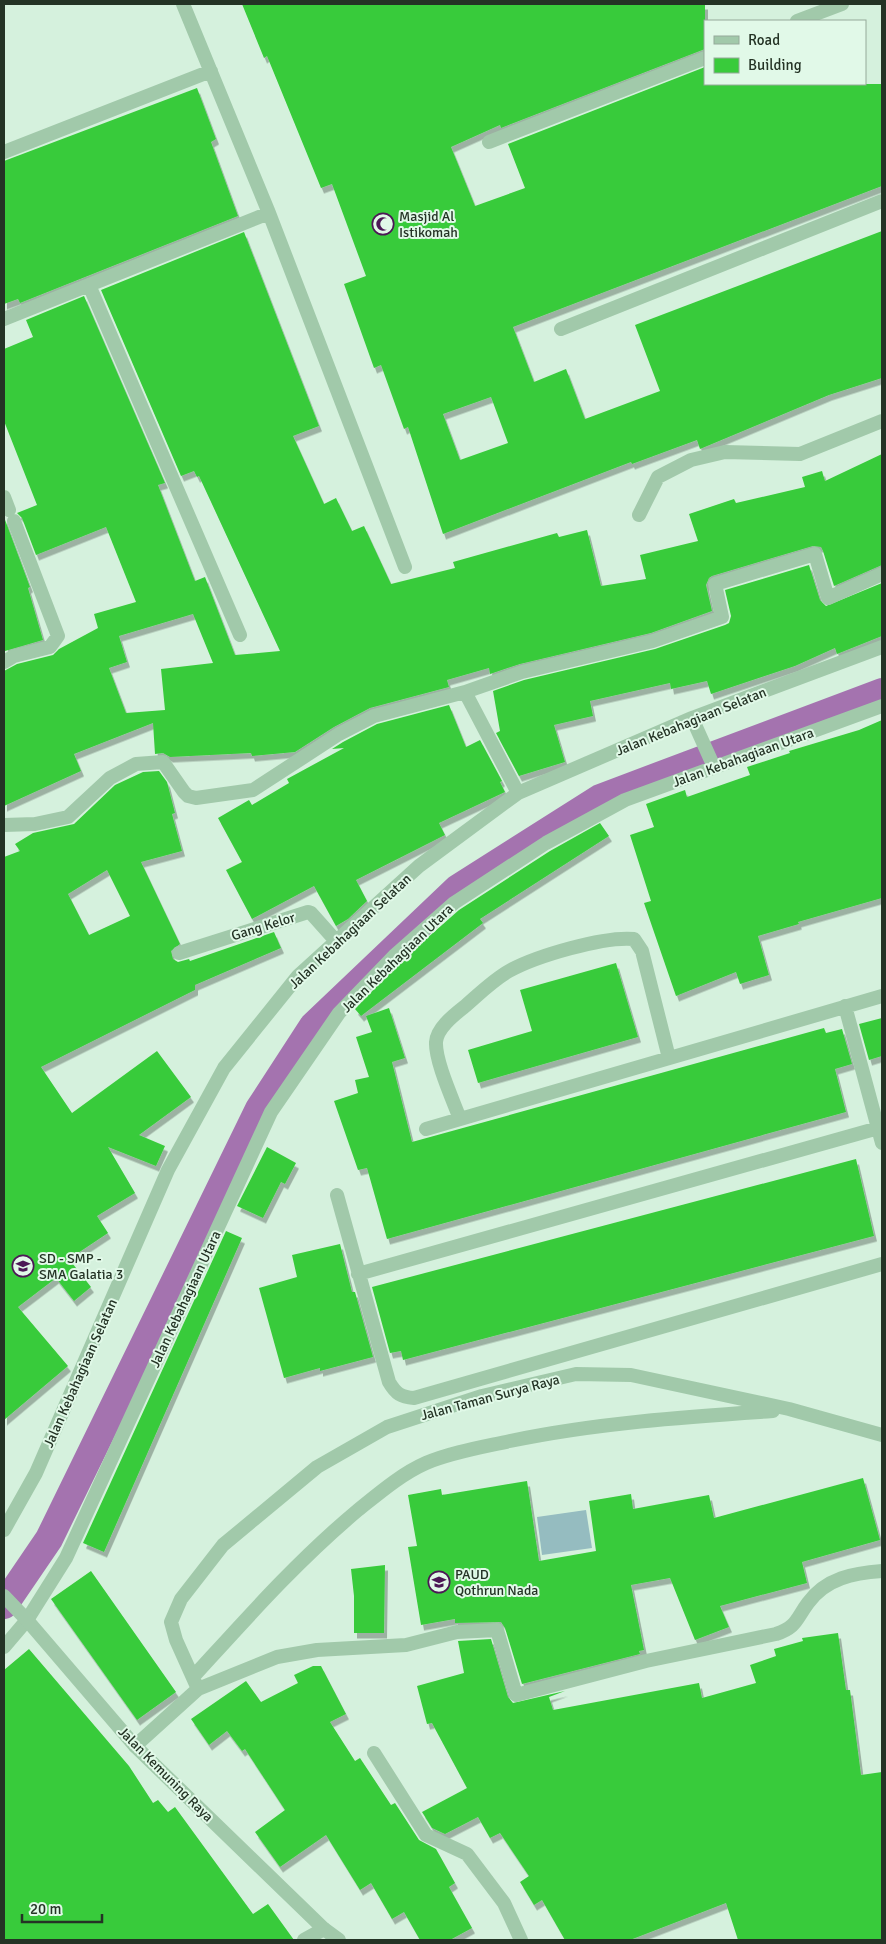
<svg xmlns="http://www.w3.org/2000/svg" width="886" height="1944" font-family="Signika,sans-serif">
  <defs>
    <filter id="shadow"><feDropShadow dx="3" dy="5.5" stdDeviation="0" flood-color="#0004"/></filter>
  </defs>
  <rect width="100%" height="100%" fill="#d5f1dd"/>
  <path fill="#95bcc0" d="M 586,1510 L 592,1548 L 542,1555 L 537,1517 Z"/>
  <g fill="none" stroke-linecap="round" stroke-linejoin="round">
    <path stroke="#a473af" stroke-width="28" d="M 4,1605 L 49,1539 L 259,1109 L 313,1026 L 458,888 L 600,798 L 882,692"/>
  </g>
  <path fill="#39cb3b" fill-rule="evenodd" filter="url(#shadow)" d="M 242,4 L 705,4 L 705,49 L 501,128 L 500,125 L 451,147 L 475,206 L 525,188 L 508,144 L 705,67 L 705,84 L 882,84 L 882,186 L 513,327 L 534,382 L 566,369 L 585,419 L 660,391 L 635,325 L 882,231 L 882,378 L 829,395 L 700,449 L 697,440 L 632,464 L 631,462 L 443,534 L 408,427 L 404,429 L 381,365 L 374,368 L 344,284 L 366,276 L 332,184 L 321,188 L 267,56 L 264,58 ZM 491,397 L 508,443 L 460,460 L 443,414 Z
    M 197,88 L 216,139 L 211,142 L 238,216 L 20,303 L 18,299 L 4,304 L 4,161 Z
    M 244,232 L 319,426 L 293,436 L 324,504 L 336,498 L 352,531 L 364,526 L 391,584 L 455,568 L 453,562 L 557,533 L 559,537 L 587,530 L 601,586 L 646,579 L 640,555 L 698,541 L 689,514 L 734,499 L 736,503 L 805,487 L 802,477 L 822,471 L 825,481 L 882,454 L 882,565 L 834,586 L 823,551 L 821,547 L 813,546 L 712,576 L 709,578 L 706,585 L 712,611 L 651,633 L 520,664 L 490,674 L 489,668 L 447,680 L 449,687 L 370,708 L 334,727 L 295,752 L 252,756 L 251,753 L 170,757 L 163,753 L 155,754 L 153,723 L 74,754 L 81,771 L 4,806 L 4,671 L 17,664 L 53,655 L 59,649 L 98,628 L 94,614 L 136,602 L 106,527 L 36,555 L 22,518 L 17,513 L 37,505 L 4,421 L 4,349 L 33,337 L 26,320 L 84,296 L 165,483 L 158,485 L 195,581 L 205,577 L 235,655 L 280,651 L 199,476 L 197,477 L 194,471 L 181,476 L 101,290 ZM 193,614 L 213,663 L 161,669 L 165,710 L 126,713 L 109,668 L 127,662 L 119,636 Z
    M 4,517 L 30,587 L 28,588 L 43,640 L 5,651 Z
    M 809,565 L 820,600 L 826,606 L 882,583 L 882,636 L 837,654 L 835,648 L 795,666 L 711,694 L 707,681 L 671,689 L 670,683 L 590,701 L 593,716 L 554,725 L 565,762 L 519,776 L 496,733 L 500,731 L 493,691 L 524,680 L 655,649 L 725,625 L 729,623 L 731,616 L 725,590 Z
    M 449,705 L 466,747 L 480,740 L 502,781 L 500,782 L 505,792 L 439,823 L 445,835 L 356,880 L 367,901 L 348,919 L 336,926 L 314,886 L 252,919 L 226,870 L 242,862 L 218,818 L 249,800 L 252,805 L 289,783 L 287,779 L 344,748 L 332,749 L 343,742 L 377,724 Z
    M 882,720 L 882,898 L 798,922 L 799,924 L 758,936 L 769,975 L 740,984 L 736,972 L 676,996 L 644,903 L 651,901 L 630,835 L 654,827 L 646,804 L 685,790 L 687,797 L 750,775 L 747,767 L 790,753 L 789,751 L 859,730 Z
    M 159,771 L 167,782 L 175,813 L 172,814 L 182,851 L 141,862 L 180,944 L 171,951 L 173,959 L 178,962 L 189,959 L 190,961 L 274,932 L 281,948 L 195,985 L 195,990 L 41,1067 L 72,1113 L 157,1051 L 191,1097 L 139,1135 L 165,1146 L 156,1166 L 108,1147 L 135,1193 L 97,1216 L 108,1233 L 69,1259 L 91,1287 L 74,1301 L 56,1278 L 18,1307 L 68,1366 L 4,1420 L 4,857 L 20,851 L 15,844 L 33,833 L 74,824 L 115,785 L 143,772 ZM 107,870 L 130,916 L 89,935 L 68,894 Z
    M 600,823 L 609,836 L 480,919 L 483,923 L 361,1016 L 355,1009 L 400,962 L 459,910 L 550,851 Z
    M 616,963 L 638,1037 L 478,1083 L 468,1050 L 532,1031 L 520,990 Z
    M 389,1008 L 405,1058 L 392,1062 L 412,1142 L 824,1028 L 826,1033 L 842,1029 L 852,1064 L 835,1069 L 846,1112 L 387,1239 L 367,1168 L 358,1170 L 334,1101 L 358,1093 L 355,1080 L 369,1077 L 356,1037 L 372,1032 L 366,1016 Z
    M 882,1018 L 882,1056 L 869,1060 L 859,1024 Z
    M 267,1147 L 296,1163 L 285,1184 L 281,1182 L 263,1218 L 237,1206 Z
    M 856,1159 L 874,1236 L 403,1360 L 401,1351 L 390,1353 L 372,1287 Z
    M 226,1231 L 242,1238 L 104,1552 L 83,1543 Z
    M 340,1244 L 352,1292 L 355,1292 L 373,1357 L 320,1371 L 320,1368 L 284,1378 L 259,1288 L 297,1277 L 292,1255 Z
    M 863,1478 L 880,1540 L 802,1562 L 807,1583 L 720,1606 L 729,1627 L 695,1640 L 670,1578 L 631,1585 L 644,1650 L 639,1651 L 640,1654 L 522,1684 L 505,1628 L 501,1622 L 455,1623 L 455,1619 L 421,1625 L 408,1547 L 417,1546 L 408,1495 L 441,1489 L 442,1495 L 527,1481 L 539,1561 L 596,1551 L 589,1501 L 631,1494 L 633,1509 L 709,1495 L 714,1518 Z
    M 385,1565 L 384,1633 L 354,1633 L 354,1596 L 351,1569 Z
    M 91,1571 L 176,1692 L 137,1720 L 51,1599 Z
    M 838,1633 L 846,1690 L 850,1690 L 861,1775 L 882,1772 L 882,1940 L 738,1940 L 726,1903 L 630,1940 L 565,1940 L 542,1900 L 534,1905 L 520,1882 L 529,1876 L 500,1833 L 490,1838 L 478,1817 L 445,1834 L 432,1828 L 422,1812 L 467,1788 L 432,1723 L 427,1724 L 417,1686 L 464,1673 L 458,1641 L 491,1639 L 508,1697 L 513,1703 L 565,1691 L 549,1697 L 553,1710 L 699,1683 L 702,1698 L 756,1683 L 750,1665 L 776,1656 L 774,1649 L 803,1641 L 802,1638 Z
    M 29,1649 L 129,1766 L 153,1803 L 158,1800 L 168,1812 L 175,1807 L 253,1914 L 268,1904 L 294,1940 L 4,1940 L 4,1670 Z
    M 313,1666 L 321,1666 L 346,1714 L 330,1722 L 355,1761 L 360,1758 L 391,1805 L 395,1803 L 419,1840 L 436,1849 L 455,1883 L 449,1887 L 472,1928 L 450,1940 L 420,1940 L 404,1912 L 392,1919 L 371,1883 L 360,1890 L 326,1835 L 280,1867 L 255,1832 L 285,1810 L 245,1749 L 242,1751 L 227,1731 L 209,1745 L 191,1719 L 246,1681 L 261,1702 L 298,1683 L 294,1675 Z"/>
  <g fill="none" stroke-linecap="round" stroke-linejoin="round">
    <path stroke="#a1c9aa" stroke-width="14" d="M 183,4 L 269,213 L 405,567
      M 797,21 L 842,4
      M 489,142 L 705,58
      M 4,152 L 211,71
      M 89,285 L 240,635
      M 4,319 L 269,213
      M 561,329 L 882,201
      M 4,497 L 9,510
      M 639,515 L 658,477 L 691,460 L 725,452 L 800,454 L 882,421
      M 4,662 L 14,656 L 50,647 L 58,636 L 14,521
      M 465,692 L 522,672 L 653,641 L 722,617 L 715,584 L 815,554 L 828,598 L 882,574
      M 692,718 L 714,767
      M 4,825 L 35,824 L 68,817 L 110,778 L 136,764 L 163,762 L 184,792 L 188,796 L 196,798 L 253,790 L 339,734 L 374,716 L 465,692 L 518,793
      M 179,953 L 308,912 L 311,913 L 336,941
      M 845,1006 L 882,1143
      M 460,1119 C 453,1100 435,1061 436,1042 C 437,1028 454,1015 464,1007 C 478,995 493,980 509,971 C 536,956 604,936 634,939 L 642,951 L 669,1058
      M 426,1129 L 882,996
      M 337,1195 L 389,1382 C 396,1394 401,1397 414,1398 L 882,1264
      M 358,1274 L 882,1127
      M 4,1530 L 36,1473 L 168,1170 L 224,1068 L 298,976 L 419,866 L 518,793 L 692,718 L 882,647
      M 4,1647 L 27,1620 L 66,1558 L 271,1112 L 339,1013 L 394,956 L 454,903 L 546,843 L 625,800 L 882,706
      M 193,1677 C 246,1619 297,1561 358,1510 C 378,1494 401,1474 426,1463 C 452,1452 483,1447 510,1441 C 597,1423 684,1417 773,1411
      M 198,1689 L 176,1640 L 171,1622 L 181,1599 L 223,1545 L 317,1467 L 387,1427 L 482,1396 L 576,1374 L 631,1375 L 789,1409 L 882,1435
      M 135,1746 L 198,1689 L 277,1657 L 317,1650 L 406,1645 L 457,1632 L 497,1630 L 516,1695 L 646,1661 L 776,1634 C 797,1627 796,1619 808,1603 C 826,1578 854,1573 882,1571
      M 374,1753 L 426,1835 L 467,1854 L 504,1903 L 521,1940
      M 304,1940 L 324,1929"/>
    <path stroke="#a1c9aa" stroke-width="14" d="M 4,1596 L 27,1620 L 135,1746 L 324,1929 L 339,1940"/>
  </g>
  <defs>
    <g id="mosque-ring" transform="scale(1.125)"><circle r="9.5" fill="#e1f9e8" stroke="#4c1856" stroke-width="1.5"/><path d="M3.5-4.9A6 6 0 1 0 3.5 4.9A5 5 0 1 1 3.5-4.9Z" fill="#4c1856"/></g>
    <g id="school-ring" transform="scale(1.125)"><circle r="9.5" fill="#e1f9e8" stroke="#4c1856" stroke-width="1.5"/><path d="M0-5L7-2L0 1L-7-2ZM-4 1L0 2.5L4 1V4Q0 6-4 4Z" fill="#4c1856"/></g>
  </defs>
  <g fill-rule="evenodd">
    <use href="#mosque-ring" x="383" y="224"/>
    <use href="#school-ring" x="23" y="1266"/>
    <use href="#school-ring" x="439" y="1582"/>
  </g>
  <g text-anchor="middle" stroke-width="4" stroke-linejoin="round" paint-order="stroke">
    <g font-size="14" fill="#243325" stroke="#e1f9e8" text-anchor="start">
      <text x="399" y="221">Masjid Al<tspan x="399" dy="16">Istikomah</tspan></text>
      <text x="39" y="1263">SD - SMP -<tspan x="39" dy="16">SMA Galatia 3</tspan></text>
      <text x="455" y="1579">PAUD<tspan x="455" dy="16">Qothrun Nada</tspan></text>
    </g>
    <g font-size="14" fill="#243325" stroke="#e1f9e8">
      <text transform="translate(691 721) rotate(-22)" y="5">Jalan Kebahagiaan Selatan</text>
      <text transform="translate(743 757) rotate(-20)" y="5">Jalan Kebahagiaan Utara</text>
      <text transform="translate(263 926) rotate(-17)" y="5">Gang Kelor</text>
      <text transform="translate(350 931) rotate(-43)" y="5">Jalan Kebahagiaan Selatan</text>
      <text transform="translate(397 958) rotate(-44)" y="5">Jalan Kebahagiaan Utara</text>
      <text transform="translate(185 1299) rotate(-65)" y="5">Jalan Kebahagiaan Utara</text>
      <text transform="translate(80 1373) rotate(-66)" y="5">Jalan Kebahagiaan Selatan</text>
      <text transform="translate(490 1397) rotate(-15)" y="5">Jalan Taman Surya Raya</text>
      <text transform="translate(166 1774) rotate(45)" y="5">Jalan Kemuning Raya</text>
    </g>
  </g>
  <rect width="886" height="1944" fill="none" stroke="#243325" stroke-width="10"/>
  <rect x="704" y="20" width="162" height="65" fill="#e1f9e8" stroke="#95aa9a"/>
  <rect x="714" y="36" width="25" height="8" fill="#a1c9aa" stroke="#95aa9a"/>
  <text x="748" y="45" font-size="15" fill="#243325">Road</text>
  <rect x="714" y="58" width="25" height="15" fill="#39cb3b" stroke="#95aa9a"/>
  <text x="748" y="70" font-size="15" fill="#243325">Building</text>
  <path d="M22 1914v8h80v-8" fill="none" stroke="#243325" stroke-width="2.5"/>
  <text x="30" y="1914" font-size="15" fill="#243325" stroke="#e1f9e8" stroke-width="4" paint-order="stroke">20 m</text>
</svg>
